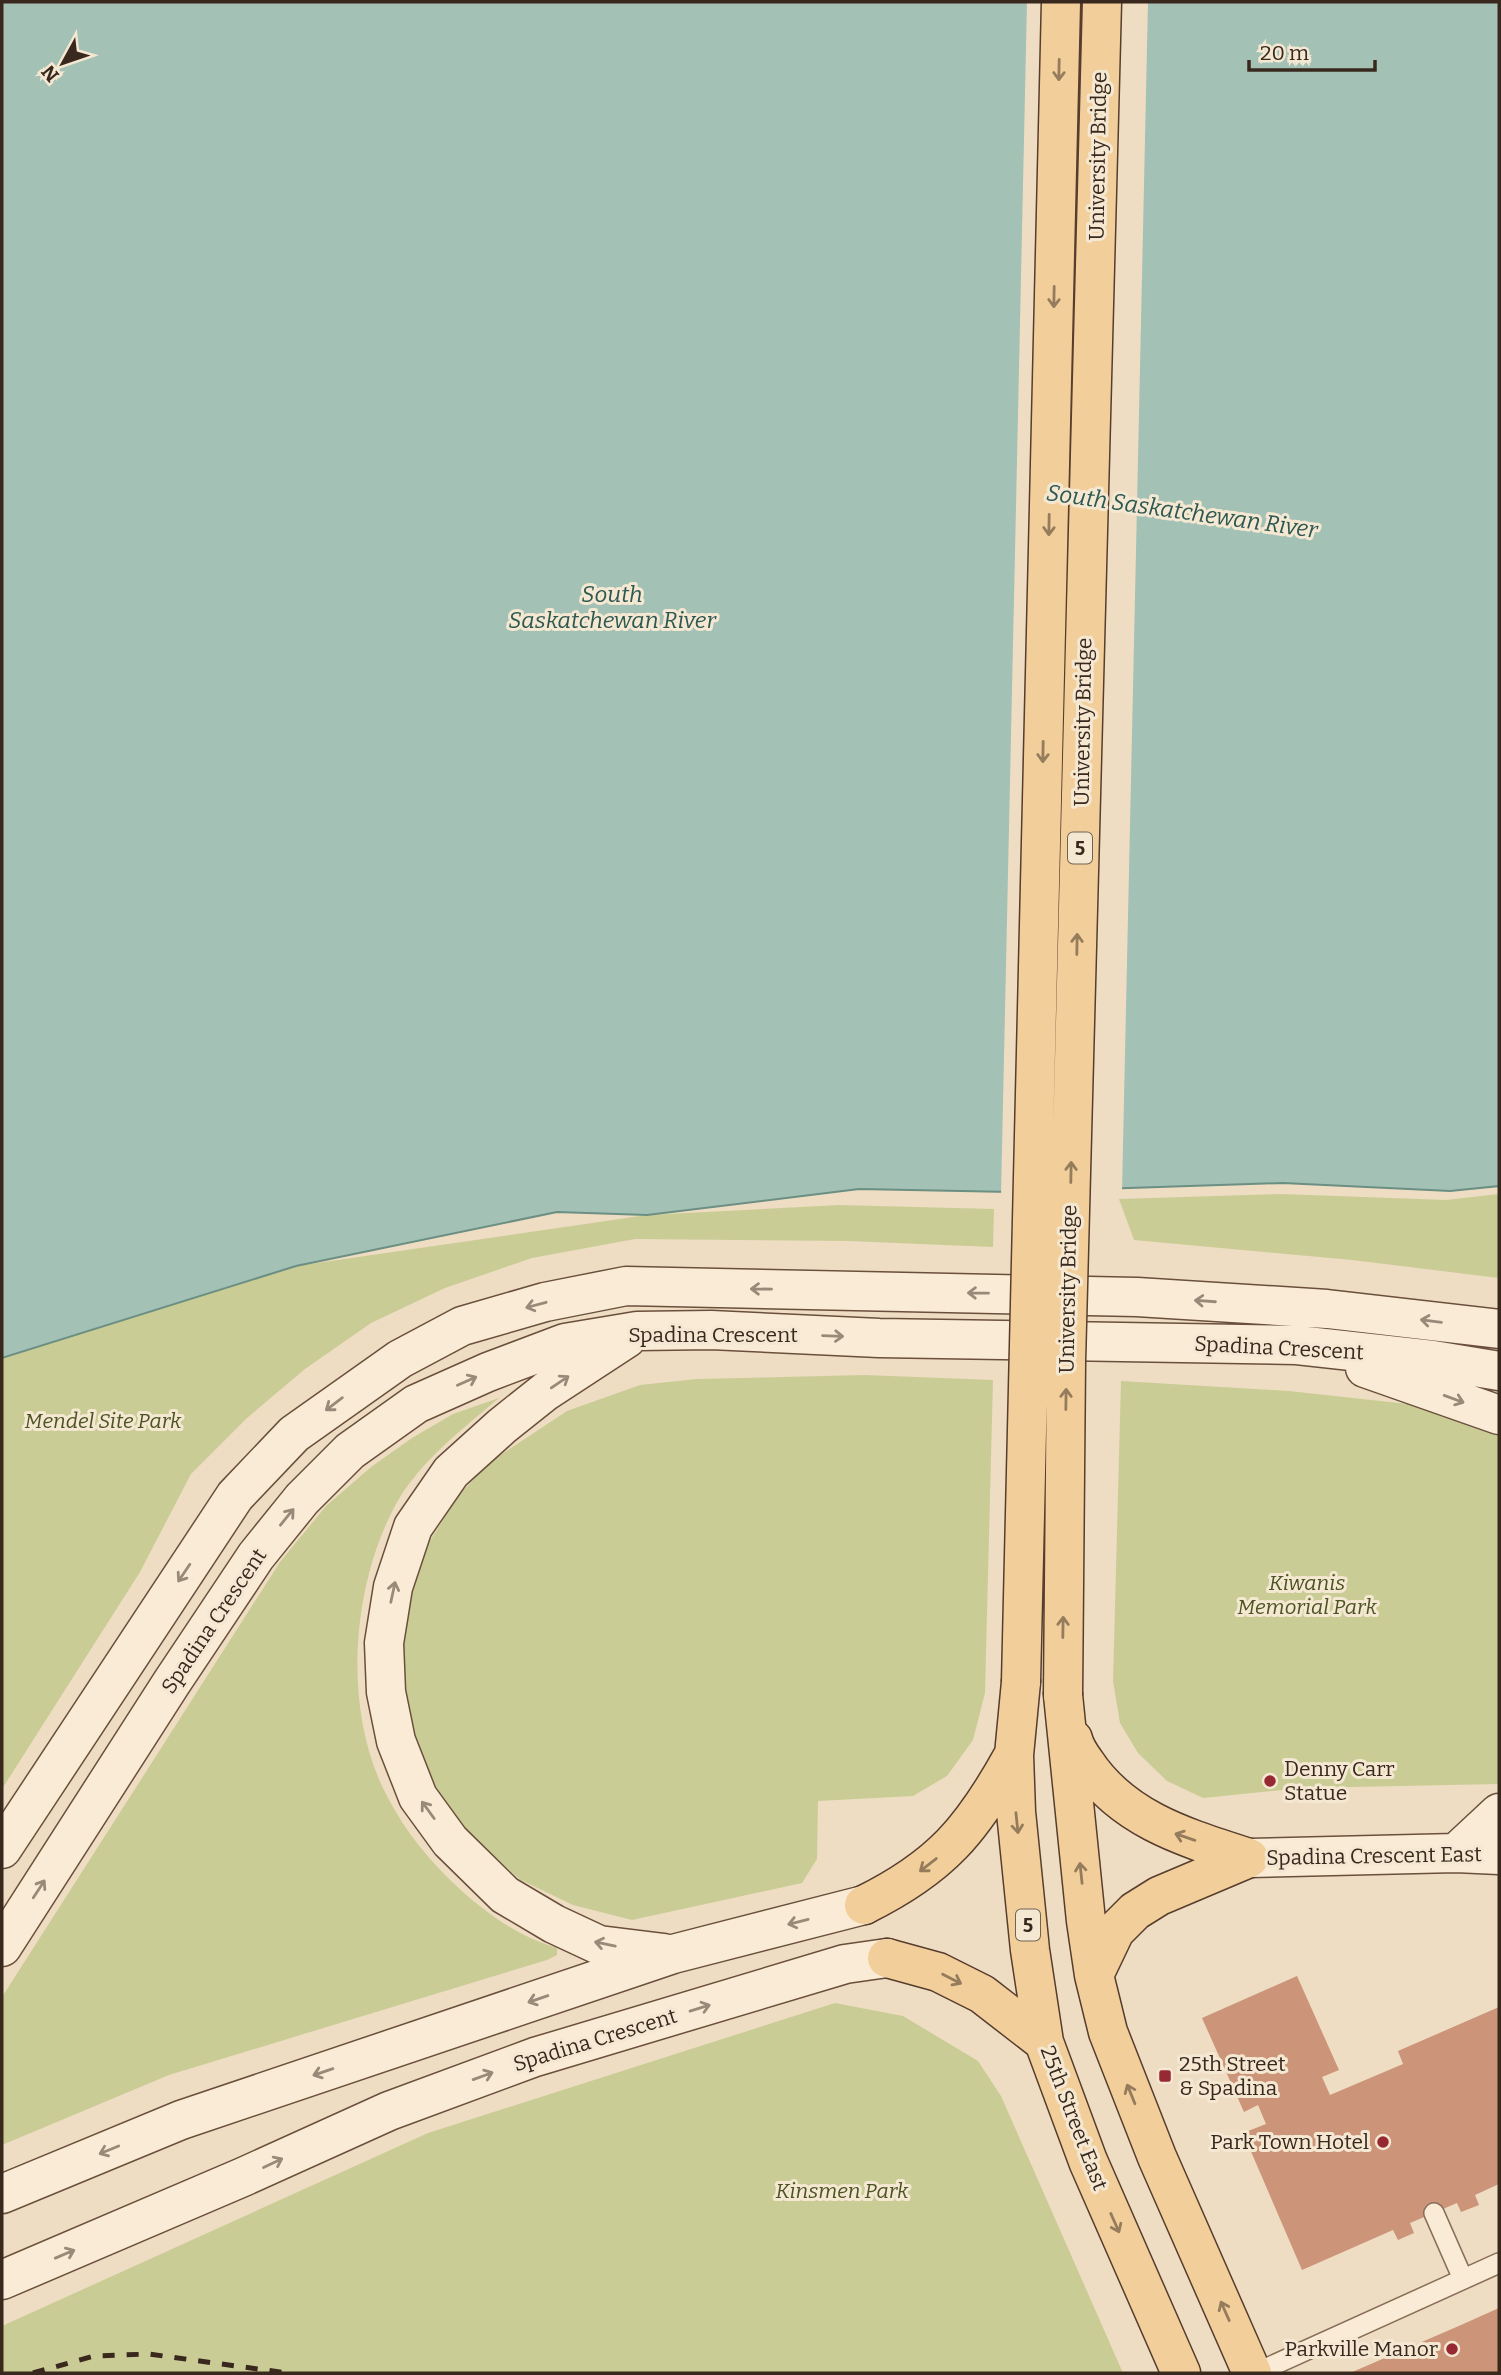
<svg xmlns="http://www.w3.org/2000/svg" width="1501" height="2375" font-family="Bitter,serif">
  <rect width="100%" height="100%" fill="#eeddc2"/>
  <path fill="#cacc96" d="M 1282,1194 L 1446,1200 L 1499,1194 L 1499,1278 L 1352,1260 L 1134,1240 L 1119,1199 Z
    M 839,1205 L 994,1209 L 993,1247 L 848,1241 L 635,1239 L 532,1258 L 445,1288 L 371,1323 L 305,1369 L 247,1418 L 191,1474 L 140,1572 L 2,1789 L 2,1340 L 296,1266 L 647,1215 Z
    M 865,1375 L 993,1380 L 985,1693 L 973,1740 L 947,1776 L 913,1796 L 818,1801 L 817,1859 L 802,1883 L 632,1920 L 573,1905 L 521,1880 L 473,1840 L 441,1797 L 416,1745 L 405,1700 L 403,1654 L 409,1605 L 426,1547 L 458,1496 L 490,1462 L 567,1411 L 640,1385 L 697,1379 Z
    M 1121,1381 L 1289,1391 L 1499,1414 L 1499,1784 L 1302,1788 L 1203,1798 L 1167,1781 L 1138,1753 L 1120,1723 L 1113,1681 Z
    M 499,1398 C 463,1429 420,1461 396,1504 C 351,1587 342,1711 387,1796 C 406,1833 432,1864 462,1891 C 491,1917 520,1937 557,1948 L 557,1955 L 547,1960 L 169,2075 L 2,2145 L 2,1997 L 280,1562 L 326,1506 L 371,1467 L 412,1438 L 453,1414 Z
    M 835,2003 L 903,2016 L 978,2061 L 1001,2096 L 1123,2373 L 2,2373 L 2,2326 L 428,2133 Z"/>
  <path fill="#a4c1b6" stroke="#6b8f83" stroke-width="2" d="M 2,2 L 1499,2 L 1499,1186 L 1450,1191 L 1283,1183 L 1012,1192 L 859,1189 L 647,1215 L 557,1212 L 296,1266 L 2,1358 Z"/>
  <path fill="#eeddc2" d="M 1027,2 L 1148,2 L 1122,1191 L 1012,1195 L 1001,1195 Z"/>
  <path fill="#cc9478" d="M 1297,1976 L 1339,2070 L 1322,2077 L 1330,2095 L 1403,2064 L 1398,2051 L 1499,2007 L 1499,2184 L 1475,2195 L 1479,2205 L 1461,2212 L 1457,2203 L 1410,2223 L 1414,2233 L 1398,2240 L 1393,2230 L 1302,2270 L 1243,2133 L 1266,2124 L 1258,2105 L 1244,2112 L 1202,2018 Z
    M 1499,2308 L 1499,2373 L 1350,2373 L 1461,2325 Z"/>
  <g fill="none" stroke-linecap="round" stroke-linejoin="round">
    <g stroke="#886e59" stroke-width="22">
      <path id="lane" d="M 1434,2213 L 1463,2279
        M 1256,2373 L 1499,2263"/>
    </g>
    <g stroke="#6a4f3c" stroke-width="41">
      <path id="secondary" d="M 627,1338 L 546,1391 L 502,1426 L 451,1472 L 413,1527 L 393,1587 L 384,1643 L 386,1692 L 396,1741 L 418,1797 L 450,1841 L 505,1895 L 554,1924 L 599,1945 L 664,1953
        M 1365,1368 L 1499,1415
        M 2,1849 L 235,1496 L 294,1434 L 400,1359 L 462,1326 L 545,1302 L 626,1286 L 1137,1297 L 1327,1309 L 1499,1329
        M 1456,1853 L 1499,1813
        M 1249,1858 L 1456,1853 L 1499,1855
        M 2,1947 L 172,1682 L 256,1556 L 302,1499 L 350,1451 L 416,1404 L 488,1372 L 565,1343 L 637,1331 L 711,1330 L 879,1338 L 1297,1345 L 1433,1360 L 1499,1371
        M 2,2194 L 181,2120 L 673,1954 L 864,1905
        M 2,2280 L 243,2177 L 389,2111 L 535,2057 L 845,1964 L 887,1958"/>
    </g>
    <g stroke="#563d2e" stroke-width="41">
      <path id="primary" d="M 1021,1682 L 1014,1755 L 1016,1812 L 1030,1950 L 1044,2042 L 1088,2161 L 1181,2373
        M 1063,1695 L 1086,1921 L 1094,1975 L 1108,2032 L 1157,2157 L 1252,2373
        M 1073,1739 C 1075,1748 1080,1755 1085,1762 C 1123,1820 1187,1838 1249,1858
        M 864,1905 C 941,1867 972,1830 1013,1756
        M 887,1958 L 938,1972 L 982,1994 L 1044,2042
        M 1094,1975 L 1115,1931 L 1135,1911 L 1159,1896 L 1249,1858"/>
    </g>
    <use href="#lane" stroke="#f9ebd5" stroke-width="19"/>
    <use href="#secondary" stroke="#f9ebd5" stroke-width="38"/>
    <use href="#primary" stroke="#f2cf9a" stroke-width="38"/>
    <path stroke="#38281d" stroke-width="5" stroke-dasharray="12 12" stroke-linecap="butt" d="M 33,2373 L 94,2356 L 149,2354 L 287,2373"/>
    <g stroke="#563d2e" stroke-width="41" stroke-linecap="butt">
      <path id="primary-bridge" d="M 1021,1682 L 1061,2
        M 1063,1695 L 1066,1362 L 1102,2"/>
    </g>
    <use href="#primary-bridge" stroke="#f2cf9a" stroke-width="38"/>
  </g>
  <defs><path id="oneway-shaft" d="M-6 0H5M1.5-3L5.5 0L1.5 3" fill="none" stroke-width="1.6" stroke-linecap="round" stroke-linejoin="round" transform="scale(1.75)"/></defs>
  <g stroke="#957c5c">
    <use href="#oneway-shaft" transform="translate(1059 70) rotate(91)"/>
    <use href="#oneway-shaft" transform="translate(1054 297) rotate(91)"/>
    <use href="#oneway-shaft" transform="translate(1049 525) rotate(91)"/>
    <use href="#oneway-shaft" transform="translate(1043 752) rotate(91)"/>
    <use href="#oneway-shaft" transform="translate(1077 944) rotate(-89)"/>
    <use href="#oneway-shaft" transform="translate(1071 1172) rotate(-89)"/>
    <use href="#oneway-shaft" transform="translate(1066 1399) rotate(-89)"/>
    <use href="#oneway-shaft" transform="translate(1063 1627) rotate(-89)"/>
    <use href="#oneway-shaft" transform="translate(1017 1823) rotate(84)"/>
    <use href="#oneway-shaft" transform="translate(1185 1837) rotate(-161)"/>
    <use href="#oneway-shaft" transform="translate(928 1865) rotate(142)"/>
    <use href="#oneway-shaft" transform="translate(1081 1873) rotate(-96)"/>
    <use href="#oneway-shaft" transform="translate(952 1979) rotate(27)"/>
    <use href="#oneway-shaft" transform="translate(1131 2094) rotate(-112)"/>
    <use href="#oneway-shaft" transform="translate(1115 2223) rotate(66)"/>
    <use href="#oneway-shaft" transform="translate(1225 2311) rotate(-114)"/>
  </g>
  <g stroke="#988a79">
    <use href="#oneway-shaft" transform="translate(761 1289) rotate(-179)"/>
    <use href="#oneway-shaft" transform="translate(978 1293) rotate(-179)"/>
    <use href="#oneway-shaft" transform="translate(1205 1301) rotate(-176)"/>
    <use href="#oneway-shaft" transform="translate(536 1305) rotate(165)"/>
    <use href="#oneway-shaft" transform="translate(1431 1321) rotate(-173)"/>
    <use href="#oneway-shaft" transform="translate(833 1336) rotate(2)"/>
    <use href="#oneway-shaft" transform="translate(467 1381) rotate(-24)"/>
    <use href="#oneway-shaft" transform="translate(560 1382) rotate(-34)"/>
    <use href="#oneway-shaft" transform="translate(1454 1399) rotate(20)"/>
    <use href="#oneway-shaft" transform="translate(334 1404) rotate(143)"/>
    <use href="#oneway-shaft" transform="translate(287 1517) rotate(-51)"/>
    <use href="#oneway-shaft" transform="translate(184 1573) rotate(124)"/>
    <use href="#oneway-shaft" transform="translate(393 1592) rotate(-78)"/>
    <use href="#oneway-shaft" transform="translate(428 1810) rotate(-126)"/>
    <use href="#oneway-shaft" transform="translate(39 1889) rotate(-57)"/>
    <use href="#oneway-shaft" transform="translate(798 1922) rotate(166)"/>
    <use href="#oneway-shaft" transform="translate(605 1944) rotate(-168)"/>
    <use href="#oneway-shaft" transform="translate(538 1999) rotate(161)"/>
    <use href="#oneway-shaft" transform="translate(700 2008) rotate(-17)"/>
    <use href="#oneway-shaft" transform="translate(323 2072) rotate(161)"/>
    <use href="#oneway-shaft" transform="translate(483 2076) rotate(-20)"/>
    <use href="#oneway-shaft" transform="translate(109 2150) rotate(158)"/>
    <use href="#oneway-shaft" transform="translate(273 2163) rotate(-25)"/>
    <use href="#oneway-shaft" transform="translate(65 2254) rotate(-23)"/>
  </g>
  <g fill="#972933" stroke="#f5e8d2" stroke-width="2.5">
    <circle cx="1270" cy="1781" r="7"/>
    <rect x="1158" y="2069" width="14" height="14" rx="3.5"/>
    <circle cx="1383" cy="2142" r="7"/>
    <circle cx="1452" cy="2349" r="7"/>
  </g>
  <g text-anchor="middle" stroke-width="6" stroke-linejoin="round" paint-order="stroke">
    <g fill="#f5e8d2" stroke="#716253" stroke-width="2">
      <rect x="1068" y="832.5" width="24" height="31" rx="5"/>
      <rect x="1016" y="1909.5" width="24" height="31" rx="5"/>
    </g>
    <g font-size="19" font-weight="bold" fill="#38281d">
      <text x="1080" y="855">5</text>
      <text x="1028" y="1932">5</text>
    </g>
    <g font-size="21" fill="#38281d" stroke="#f5e8d2">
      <text transform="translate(1098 156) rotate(-89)" y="7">University Bridge</text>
      <text transform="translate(1083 722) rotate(-89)" y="7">University Bridge</text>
      <text transform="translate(1068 1289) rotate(-89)" y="7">University Bridge</text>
      <text x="713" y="1342">Spadina Crescent</text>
      <text transform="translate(1279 1348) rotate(3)" y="7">Spadina Crescent</text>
      <text transform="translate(214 1621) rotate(-56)" y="7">Spadina Crescent</text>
      <text transform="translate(1374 1856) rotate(-1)" y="7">Spadina Crescent East</text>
      <text transform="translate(595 2040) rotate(-17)" y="7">Spadina Crescent</text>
      <text transform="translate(1074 2118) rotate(69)" y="7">25th Street East</text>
    </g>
    <g font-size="21" font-style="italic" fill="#4c5424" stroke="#f5e8d2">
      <text x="103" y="1428">Mendel Site Park</text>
      <text x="1307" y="1590">Kiwanis<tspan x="1307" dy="24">Memorial Park</tspan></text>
      <text x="842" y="2198">Kinsmen Park</text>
    </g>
    <g font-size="21" fill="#38281d" stroke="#f5e8d2" text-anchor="start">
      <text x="1284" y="1776">Denny Carr<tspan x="1284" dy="24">Statue</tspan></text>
      <text x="1179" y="2071">25th Street<tspan x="1179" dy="24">&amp; Spadina</tspan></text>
      <text x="1369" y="2149" text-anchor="end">Park Town Hotel</text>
      <text x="1438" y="2356" text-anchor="end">Parkville Manor</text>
    </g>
    <g font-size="23" font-style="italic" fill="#2d5851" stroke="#f5e8d2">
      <text transform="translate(1182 511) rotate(8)" y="8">South Saskatchewan River</text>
      <text x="612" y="602">South<tspan x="612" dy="26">Saskatchewan River</tspan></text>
    </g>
  </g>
  <rect width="1501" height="2375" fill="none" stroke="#38281d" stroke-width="7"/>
  <g transform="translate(63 63) rotate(230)" stroke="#f5e8d2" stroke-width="5" paint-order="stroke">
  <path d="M0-5L12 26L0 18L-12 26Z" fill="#38281d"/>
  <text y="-10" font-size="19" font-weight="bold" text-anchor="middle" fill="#38281d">N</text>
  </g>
  <path d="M1249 60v10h126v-10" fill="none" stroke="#38281d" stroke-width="3.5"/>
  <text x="1260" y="60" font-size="21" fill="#38281d" stroke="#f5e8d2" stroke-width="5" paint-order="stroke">20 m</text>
</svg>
